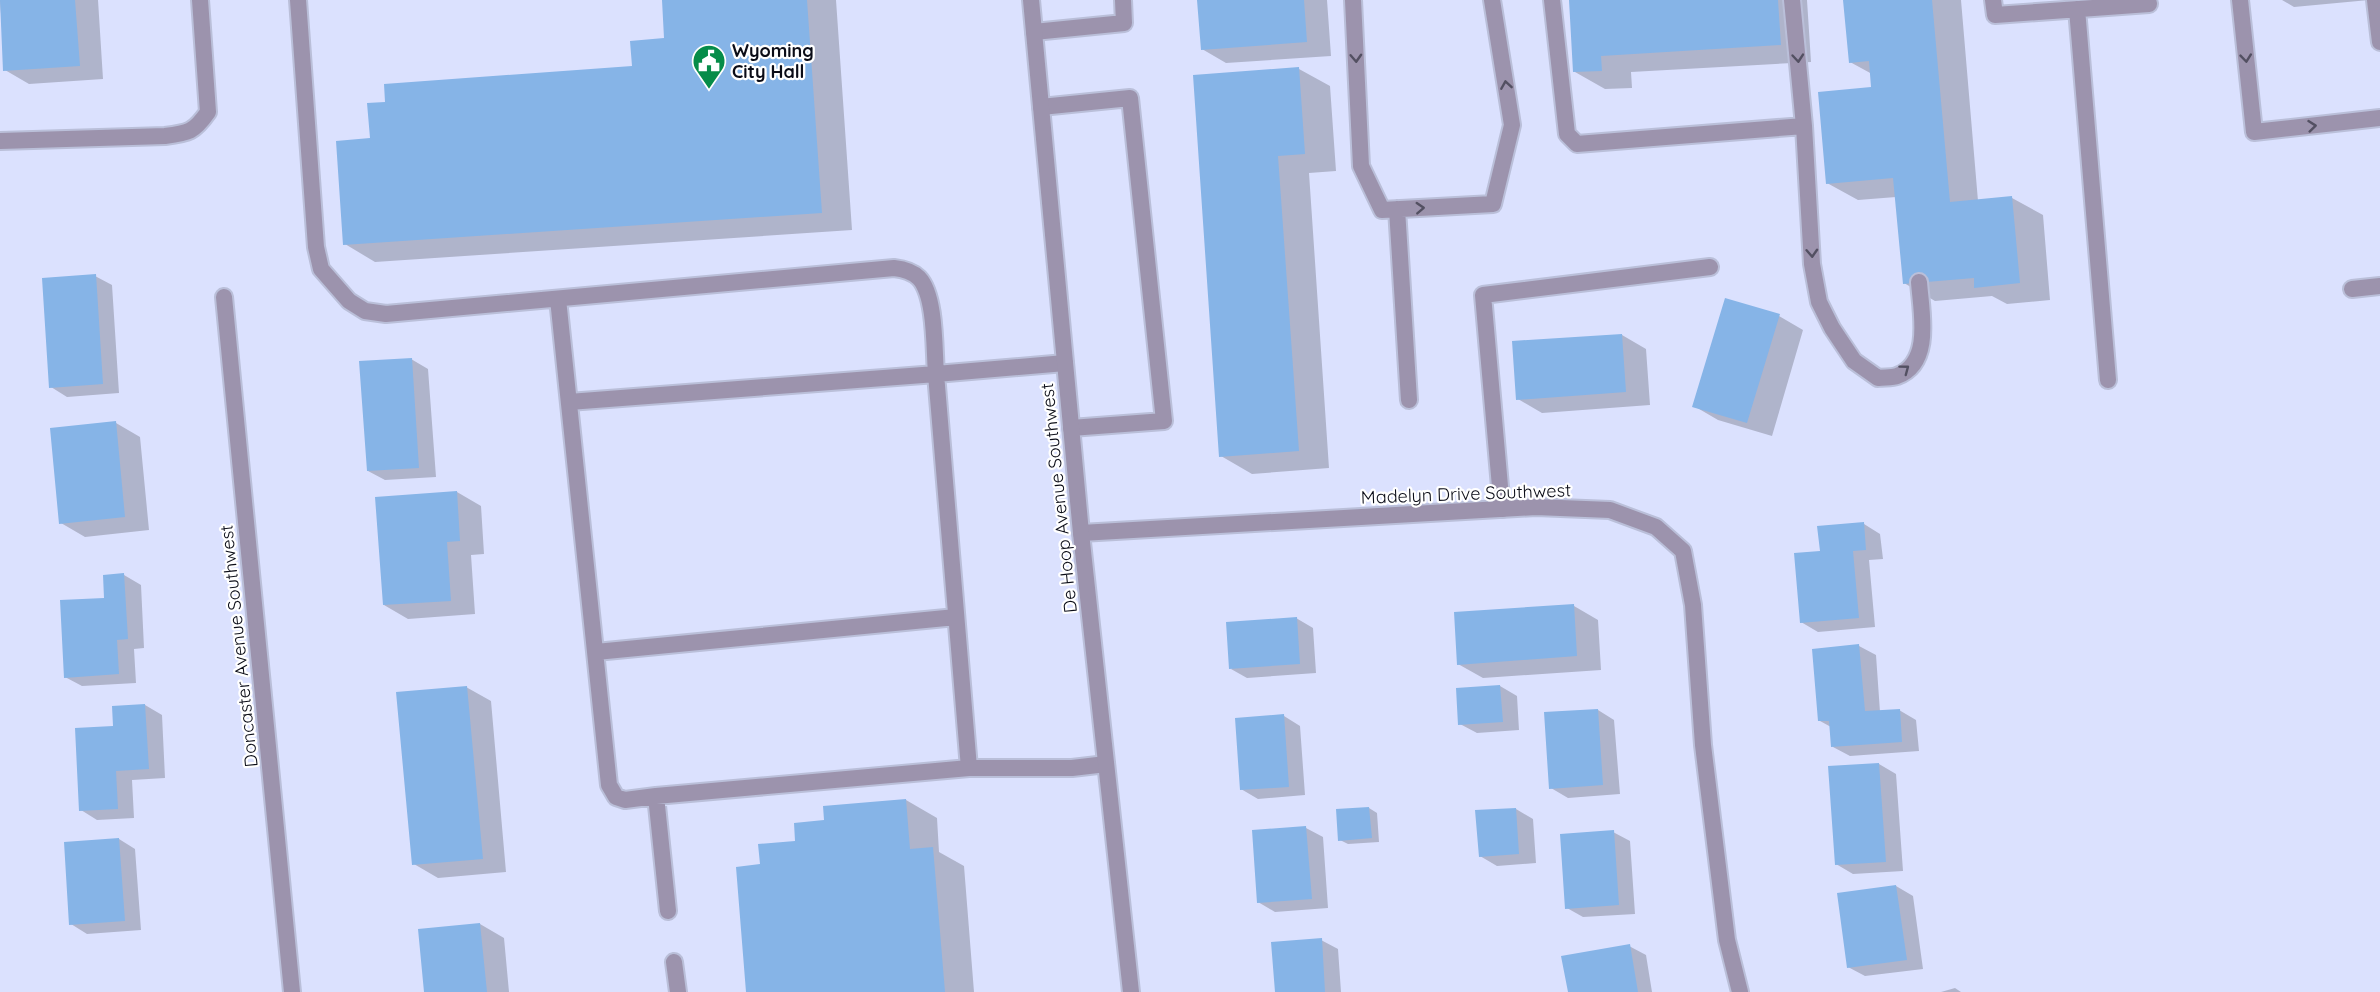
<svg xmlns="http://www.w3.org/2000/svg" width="2380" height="992" font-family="Quicksand,sans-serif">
  <rect width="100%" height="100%" fill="#dbe1fe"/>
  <path fill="#0003" d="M 0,0 L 98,0 L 103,79 L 29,84 L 5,70 Z
    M 663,0 L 836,0 L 852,230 L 375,262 L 345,244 L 371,140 L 633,68 L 666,40 Z
    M 1199,0 L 1327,0 L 1331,56 L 1226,63 L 1202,49 Z
    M 1571,0 L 1807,0 L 1811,62 L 1631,72 L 1632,88 L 1605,89 L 1575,72 Z
    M 1845,0 L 1961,0 L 1978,201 L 2012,198 L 2043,215 L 2050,300 L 2007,304 L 1992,296 L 1935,301 L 1904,283 L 1896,197 L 1858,200 L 1827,183 L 1873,89 L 1872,74 L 1850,62 Z
    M 2282,0 L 2369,0 L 2294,7 Z
    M 1299,69 L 1330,86 L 1336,171 L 1309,173 L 1329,468 L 1252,474 L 1221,456 L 1194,76 Z
    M 95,276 L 112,285 L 119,393 L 67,397 L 51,387 Z
    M 1779,316 L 1803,330 L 1772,436 L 1718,420 L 1694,406 Z
    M 1622,335 L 1646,349 L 1650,405 L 1542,413 L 1518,399 Z
    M 411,359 L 428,369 L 436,477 L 385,480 L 368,471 Z
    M 116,423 L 140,437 L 149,530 L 85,537 L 61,523 Z
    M 457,492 L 481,506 L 484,554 L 471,555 L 475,614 L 408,619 L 384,605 Z
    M 1864,524 L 1880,534 L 1883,559 L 1869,560 L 1875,627 L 1818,632 L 1801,622 L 1821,552 Z
    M 124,575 L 141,585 L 144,648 L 134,649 L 136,683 L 82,686 L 65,677 L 106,599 Z
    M 1574,606 L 1598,620 L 1601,670 L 1483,678 L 1458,664 Z
    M 1296,618 L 1313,628 L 1316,673 L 1247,678 L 1231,669 Z
    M 1859,646 L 1876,655 L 1880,712 L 1899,710 L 1916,720 L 1919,751 L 1850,756 L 1833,747 L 1831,727 L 1820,721 Z
    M 1500,686 L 1517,696 L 1519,730 L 1477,733 L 1460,724 Z
    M 466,687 L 491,701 L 506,872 L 438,878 L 414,864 Z
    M 145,705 L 162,715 L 165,778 L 132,780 L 134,818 L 97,820 L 81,810 L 114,728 Z
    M 1598,710 L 1614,720 L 1620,794 L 1568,798 L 1551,788 Z
    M 1284,716 L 1300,726 L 1305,795 L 1258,799 L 1241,789 Z
    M 1879,764 L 1896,774 L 1903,871 L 1853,874 L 1836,864 Z
    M 906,800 L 937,818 L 939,852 L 964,866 L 974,992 L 748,992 L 762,866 L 797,842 Z
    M 1369,808 L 1377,813 L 1379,842 L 1348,844 L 1340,840 Z
    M 1516,809 L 1533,819 L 1536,863 L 1497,866 L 1480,856 Z
    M 1306,828 L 1323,837 L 1328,908 L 1275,912 L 1258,902 Z
    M 1613,832 L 1630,841 L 1635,914 L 1583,917 L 1567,908 Z
    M 119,839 L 135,849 L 141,930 L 87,934 L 71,924 Z
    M 1896,886 L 1913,896 L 1923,969 L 1865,976 L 1848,967 Z
    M 480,924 L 504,938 L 509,992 L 426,992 Z
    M 1321,940 L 1338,949 L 1341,992 L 1276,992 Z
    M 1629,946 L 1646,955 L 1652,992 L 1569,992 Z
    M 1955,988 L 1961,992 L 1941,992 Z"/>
  <path fill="#86b4e7" d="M 0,0 L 75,0 L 80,66 L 3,71 Z
    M 662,0 L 807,0 L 822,213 L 343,245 L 336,141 L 370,138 L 367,103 L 385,102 L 384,84 L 632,66 L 630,41 L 664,38 Z
    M 1197,0 L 1304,0 L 1307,42 L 1201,50 Z
    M 1569,0 L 1778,0 L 1781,45 L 1601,56 L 1602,71 L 1573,72 Z
    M 1843,0 L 1932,0 L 1950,202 L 2012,196 L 2020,283 L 1974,288 L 1974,278 L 1903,284 L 1893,178 L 1826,184 L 1818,92 L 1871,87 L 1869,61 L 1849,63 Z
    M 1299,67 L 1305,154 L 1278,156 L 1299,451 L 1219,457 L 1193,75 Z
    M 96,274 L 103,384 L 49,388 L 42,278 Z
    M 1725,298 L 1780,314 L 1747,423 L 1692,407 Z
    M 1622,334 L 1626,392 L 1516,400 L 1512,341 Z
    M 412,358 L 419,468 L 367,471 L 359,361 Z
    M 116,421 L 125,517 L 59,524 L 50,428 Z
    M 457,491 L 460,541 L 447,542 L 451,601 L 383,605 L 375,497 Z
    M 1864,522 L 1866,550 L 1853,551 L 1859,618 L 1800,623 L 1794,553 L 1820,551 L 1817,526 Z
    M 124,573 L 128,639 L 117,640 L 119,674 L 64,678 L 60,600 L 104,598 L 103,575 Z
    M 1574,604 L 1577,656 L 1457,665 L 1454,612 Z
    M 1297,617 L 1300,664 L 1229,669 L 1226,622 Z
    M 1859,644 L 1865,711 L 1900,709 L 1902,742 L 1831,747 L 1829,721 L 1818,721 L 1812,649 Z
    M 1500,685 L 1503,722 L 1458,725 L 1456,688 Z
    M 467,686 L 483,859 L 412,865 L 396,692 Z
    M 145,704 L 149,769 L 116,771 L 118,809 L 79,811 L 75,728 L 113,726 L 112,706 Z
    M 1598,709 L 1603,785 L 1549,789 L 1544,712 Z
    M 1284,714 L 1289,787 L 1240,790 L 1235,718 Z
    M 1879,763 L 1886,862 L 1835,865 L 1828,766 Z
    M 906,799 L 910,849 L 933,847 L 945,992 L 746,992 L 736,867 L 760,864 L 758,844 L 795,841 L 794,823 L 824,820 L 823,806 Z
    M 1369,807 L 1372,838 L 1338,841 L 1336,809 Z
    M 1516,808 L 1519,854 L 1479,857 L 1475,810 Z
    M 1306,826 L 1312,899 L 1257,903 L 1252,830 Z
    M 1614,830 L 1619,905 L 1565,909 L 1560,834 Z
    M 119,838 L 125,921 L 69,925 L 64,842 Z
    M 1896,885 L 1907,960 L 1847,968 L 1837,893 Z
    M 480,923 L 487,992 L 424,992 L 418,929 Z
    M 1322,938 L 1325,992 L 1275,992 L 1271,942 Z
    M 1630,944 L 1638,992 L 1568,992 L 1561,956 Z"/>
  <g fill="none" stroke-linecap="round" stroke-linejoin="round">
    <g stroke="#babfd9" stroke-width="20">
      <path id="service" d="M 298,0 L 316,247 L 321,269 L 349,301 L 365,311 L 386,314 L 894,268 C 903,269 912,271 919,278 C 936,296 934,350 936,374 L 1065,363
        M 1353,0 L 1361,166 L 1382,210 L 1493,204 L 1512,125 L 1492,0
        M 1552,0 L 1567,134 L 1577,144 L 1804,126
        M 1792,0 L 1804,126 L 1812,264 L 1819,302 L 1832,328 L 1854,361 L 1878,378 C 1884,377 1892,378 1897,376 C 1933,363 1921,311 1919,282
        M 1993,0 L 1995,15 L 2149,4 L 2148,0
        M 2240,0 L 2254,132 L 2380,118
        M 2375,0 L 2380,42
        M 2077,9 L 2108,380
        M 1034,32 L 1124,23 L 1123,0
        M 1041,107 L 1130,98 L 1164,421 L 1071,428
        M 0,141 L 165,136 C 189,133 194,132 208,112 L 200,0
        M 1397,209 L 1409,400
        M 2352,289 L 2380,286
        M 558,299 L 609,785 L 616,797 L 625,800 L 656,796
        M 569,402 L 936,374 L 969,768 L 1072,768 L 1106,764
        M 1502,509 L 1483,295 L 1710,267
        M 596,652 L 956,617
        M 668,911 L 656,796 L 969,768
        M 674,962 L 678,992"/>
    </g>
    <g stroke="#babfd9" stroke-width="20">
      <path id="minor" d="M 224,297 L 292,992
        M 1081,533 L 1536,507 L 1610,510 L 1656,527 L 1683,551 L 1693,605 L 1703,745 L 1727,940 L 1740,992"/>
    </g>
    <g stroke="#babfd9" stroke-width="20">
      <path id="tertiary" d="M 1031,0 L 1081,533 L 1131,992"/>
    </g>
    <use href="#service" stroke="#9c93ad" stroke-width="16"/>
    <use href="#minor" stroke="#9c93ad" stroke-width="16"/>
    <use href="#tertiary" stroke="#9c93ad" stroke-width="16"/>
  </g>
  <defs><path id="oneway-chevron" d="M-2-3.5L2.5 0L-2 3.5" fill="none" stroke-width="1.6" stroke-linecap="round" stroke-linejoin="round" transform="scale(1.5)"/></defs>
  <g stroke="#535062">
    <use href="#oneway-chevron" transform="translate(1356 58) rotate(87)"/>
    <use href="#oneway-chevron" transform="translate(1798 58) rotate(85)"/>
    <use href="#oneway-chevron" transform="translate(2246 58) rotate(84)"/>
    <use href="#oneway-chevron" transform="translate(1506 85) rotate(-99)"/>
    <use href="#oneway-chevron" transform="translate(2312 126) rotate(-6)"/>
    <use href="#oneway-chevron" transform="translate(1420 208) rotate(-3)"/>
    <use href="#oneway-chevron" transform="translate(1812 253) rotate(87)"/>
    <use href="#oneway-chevron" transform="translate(1905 369) rotate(-37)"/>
  </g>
  <defs>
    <g id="civic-pin" transform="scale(1.725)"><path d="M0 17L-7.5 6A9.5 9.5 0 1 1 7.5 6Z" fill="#068c49" stroke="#fff"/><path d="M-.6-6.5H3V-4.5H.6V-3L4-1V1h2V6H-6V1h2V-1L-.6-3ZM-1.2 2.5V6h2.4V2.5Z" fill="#fff"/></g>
  </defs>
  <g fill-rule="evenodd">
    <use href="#civic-pin" x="709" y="61"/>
  </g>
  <g text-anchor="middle" stroke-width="4.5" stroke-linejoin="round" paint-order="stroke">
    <g font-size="18" font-weight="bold" fill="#0a0c17" stroke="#fff" text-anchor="start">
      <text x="732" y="57">Wyoming<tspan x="732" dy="21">City Hall</tspan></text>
    </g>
    <g font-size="18" fill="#0a0c17" stroke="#fff">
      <text transform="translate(1466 494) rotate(-2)" y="6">Madelyn Drive Southwest</text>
      <text transform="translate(1059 498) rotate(-96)" y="6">De Hoop Avenue Southwest</text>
      <text transform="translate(239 646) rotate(-96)" y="6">Doncaster Avenue Southwest</text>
    </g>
  </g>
</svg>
